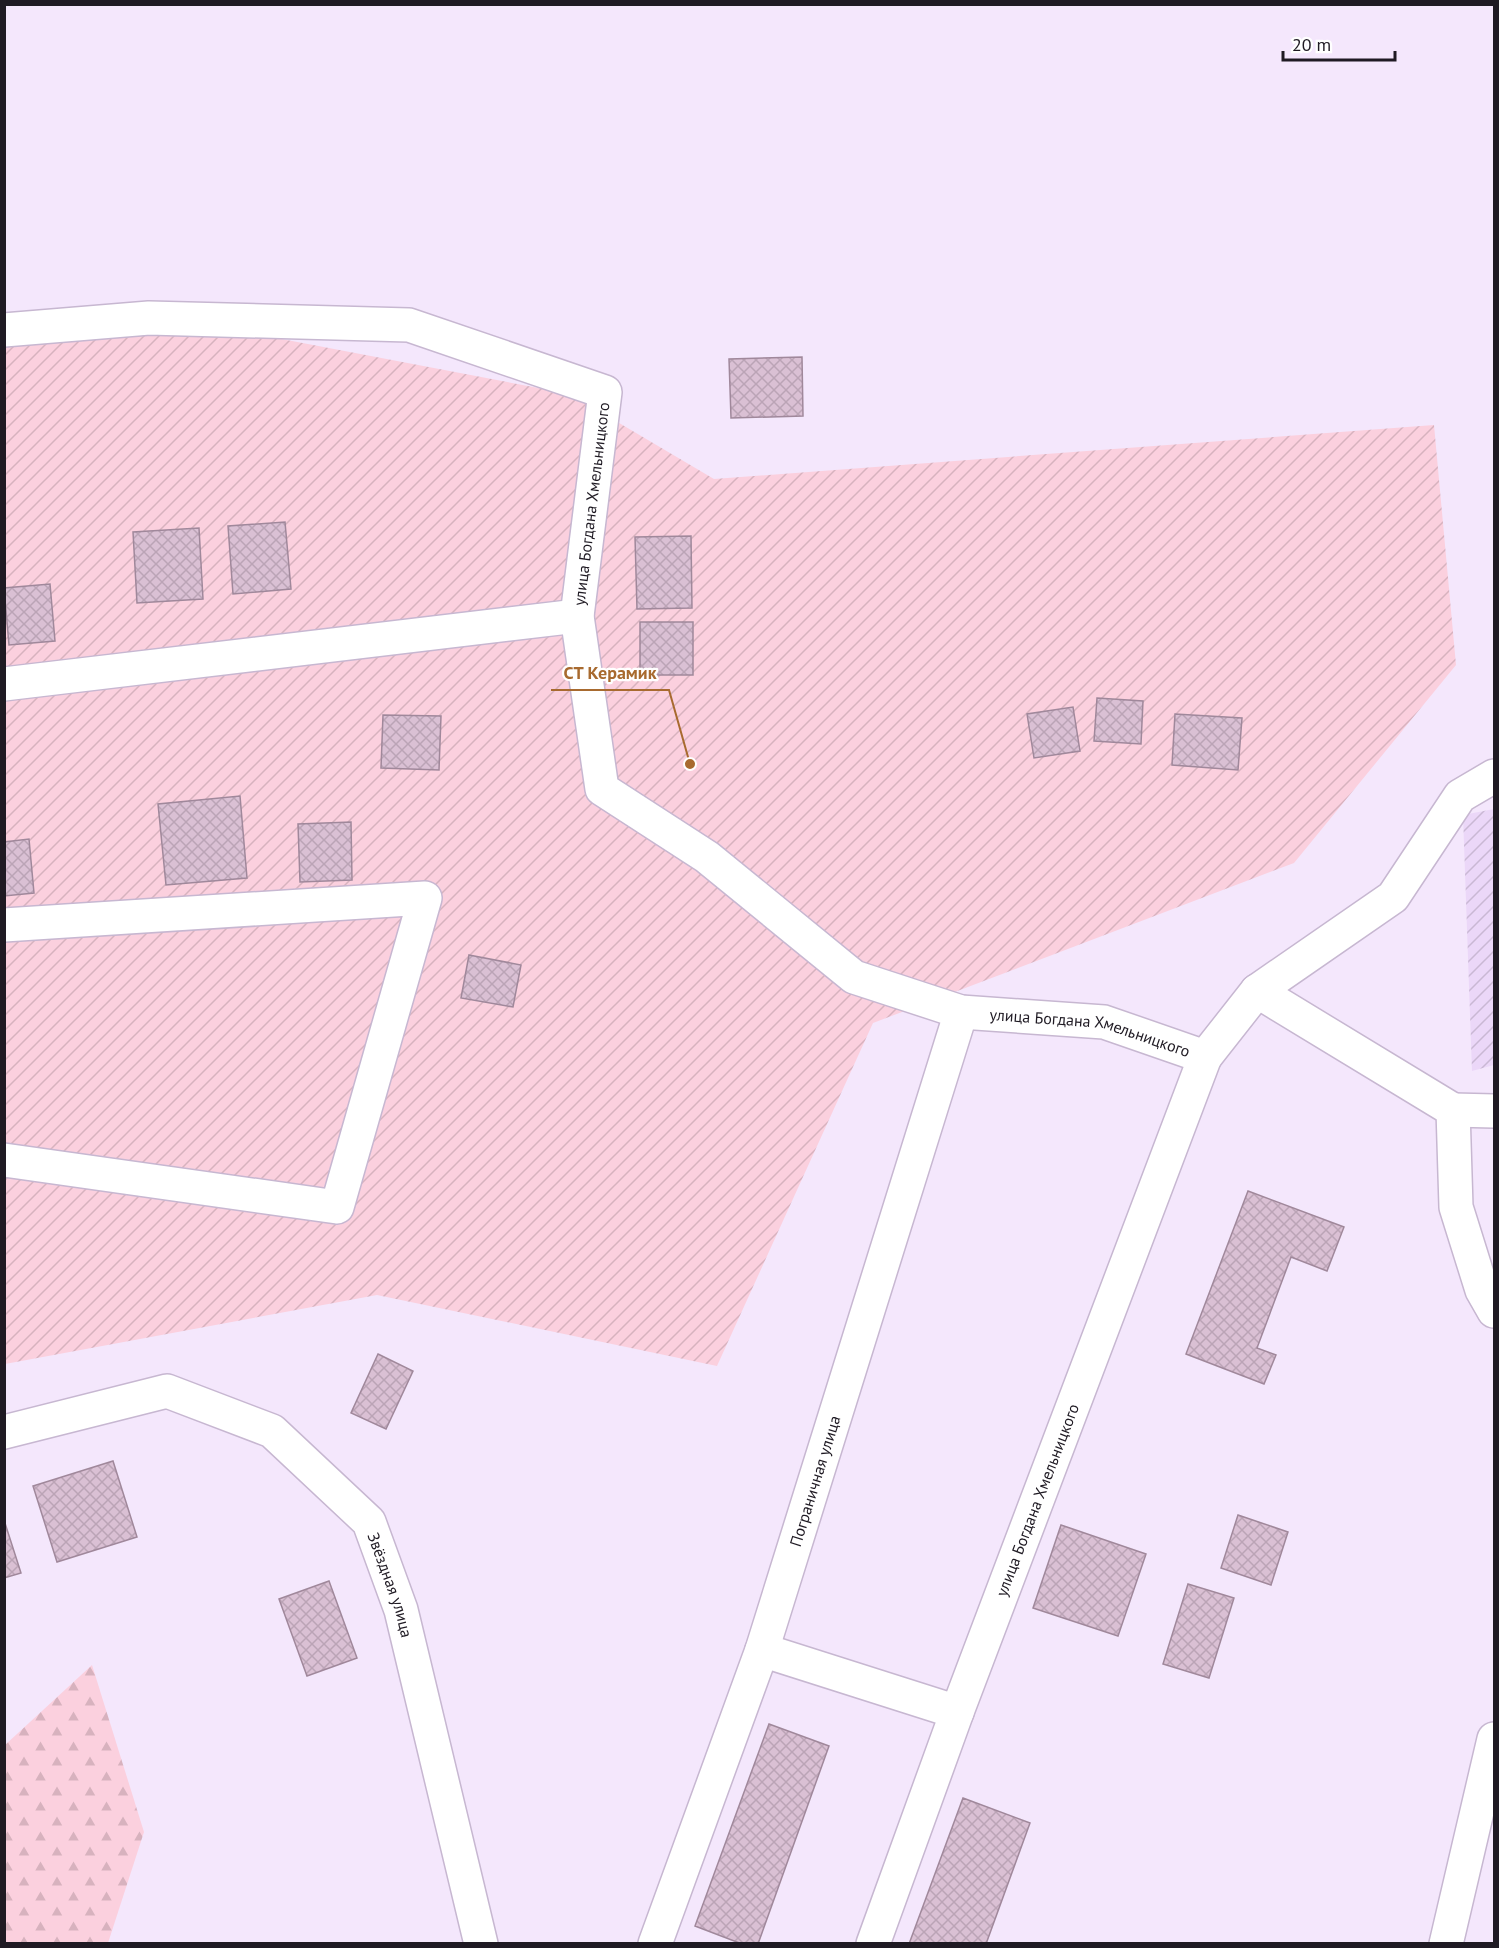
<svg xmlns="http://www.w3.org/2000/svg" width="1499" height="1948" font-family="'PT Sans',sans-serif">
  <defs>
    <pattern id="industrial-furrows" width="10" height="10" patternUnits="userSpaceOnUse" patternTransform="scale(1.5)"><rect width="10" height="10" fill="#ebd7f8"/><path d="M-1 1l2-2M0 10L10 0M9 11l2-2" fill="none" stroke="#c9b8d4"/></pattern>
    <pattern id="forest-firs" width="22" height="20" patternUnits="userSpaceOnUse" patternTransform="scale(1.5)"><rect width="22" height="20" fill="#fbd0de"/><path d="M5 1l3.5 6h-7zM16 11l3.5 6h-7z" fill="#d7b2be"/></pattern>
    <pattern id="garden-furrows" width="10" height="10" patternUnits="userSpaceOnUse" patternTransform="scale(1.5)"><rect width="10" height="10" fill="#fbd0de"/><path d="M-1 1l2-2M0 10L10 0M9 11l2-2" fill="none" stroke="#d7b2be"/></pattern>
    <pattern id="building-cross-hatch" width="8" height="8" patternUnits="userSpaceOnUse" patternTransform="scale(1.5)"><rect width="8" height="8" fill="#dac0d4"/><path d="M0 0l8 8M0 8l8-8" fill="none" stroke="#bba4b6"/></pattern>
  </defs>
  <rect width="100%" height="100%" fill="#f4e7fc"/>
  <path fill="url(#industrial-furrows)" d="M 1494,809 L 1494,1065 L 1472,1071 L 1463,815 Z"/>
  <path fill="url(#forest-firs)" d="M 92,1665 L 144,1832 L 108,1943 L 5,1943 L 5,1745 Z"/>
  <path fill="url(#garden-furrows)" d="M 5,331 L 245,332 L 570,394 L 714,479 L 1434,425 L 1456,665 L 1294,863 L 873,1023 L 717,1366 L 377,1295 L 5,1364 Z"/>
  <path fill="url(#building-cross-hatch)" stroke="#a0889b" stroke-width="1.5" d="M 802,357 L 803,416 L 731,418 L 729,359 Z
    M 285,522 L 291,589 L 233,594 L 228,526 Z
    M 199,528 L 203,599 L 137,603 L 133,532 Z
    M 691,536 L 692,608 L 637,609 L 635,537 Z
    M 50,584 L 55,641 L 9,645 L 4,588 Z
    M 640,622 L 693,622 L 693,675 L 640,675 Z
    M 1097,698 L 1143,701 L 1141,744 L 1094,741 Z
    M 1073,707 L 1080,751 L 1034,758 L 1027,714 Z
    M 1175,714 L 1242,718 L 1238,770 L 1172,765 Z
    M 383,715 L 441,716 L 439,770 L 381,768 Z
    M 240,796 L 247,878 L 166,885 L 158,804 Z
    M 351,822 L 352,880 L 300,882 L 298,824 Z
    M 29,839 L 34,893 L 4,896 L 4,842 Z
    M 469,955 L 521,965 L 513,1007 L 461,998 Z
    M 1248,1191 L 1344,1227 L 1327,1271 L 1291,1257 L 1257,1348 L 1276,1355 L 1264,1384 L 1186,1354 Z
    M 378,1354 L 413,1371 L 386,1429 L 351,1413 Z
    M 113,1461 L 137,1537 L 57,1562 L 33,1486 Z
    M 1238,1515 L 1288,1532 L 1271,1585 L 1221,1568 Z
    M 4,1520 L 21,1573 L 4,1578 Z
    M 1061,1525 L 1146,1554 L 1118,1636 L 1033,1608 Z
    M 329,1581 L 357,1658 L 307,1676 L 279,1599 Z
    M 1188,1584 L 1234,1598 L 1209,1678 L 1163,1664 Z
    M 769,1724 L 829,1746 L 758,1944 L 742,1944 L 695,1926 Z
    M 963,1798 L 1030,1823 L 986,1944 L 909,1944 Z"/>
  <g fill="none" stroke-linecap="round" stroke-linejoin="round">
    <g stroke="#c7b7d1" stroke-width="36">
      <g id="minor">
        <path id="s1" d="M 4,330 L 149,318 L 409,325 L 605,392 L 577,616 L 602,789 L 707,857 L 854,977 L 961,1012 L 1104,1022 L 1205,1057 L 957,1712 L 873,1944"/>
        <path d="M 4,684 L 577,616"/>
        <path d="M 4,925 L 425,898 L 337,1207 L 4,1160"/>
        <path d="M 1257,991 L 1393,897 L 1460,796 L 1494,776"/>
        <path d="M 1205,1057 L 1257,991 L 1453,1110 L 1456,1207 L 1482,1290 L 1494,1311"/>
        <path d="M 1453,1110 L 1494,1111"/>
        <path id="s2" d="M 4,1432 L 167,1391 L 272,1431 L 369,1522 L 401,1610 L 481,1944"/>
        <path d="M 762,1650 L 957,1712"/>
        <path id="s3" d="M 655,1944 L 762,1650 L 961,1012"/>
        <path d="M 1446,1944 L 1494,1739"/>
      </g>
    </g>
    <use href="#minor" stroke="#fff" stroke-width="33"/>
  </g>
  <g text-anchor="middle" stroke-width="4.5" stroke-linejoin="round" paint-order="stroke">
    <g font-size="16" fill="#1f1a23" stroke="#fff">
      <text transform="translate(591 504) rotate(-83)" y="6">улица Богдана Хмельницкого</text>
      <text dy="6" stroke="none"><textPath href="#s1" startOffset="1572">улица Богдана Хмельницкого</textPath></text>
      <text dy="6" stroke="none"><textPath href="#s3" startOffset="490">Пограничная улица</textPath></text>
      <text transform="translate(1037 1500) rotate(-69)" y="6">улица Богдана Хмельницкого</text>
      <text dy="6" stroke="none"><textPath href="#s2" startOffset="480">Звёздная улица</textPath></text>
    </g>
  </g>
  <path fill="none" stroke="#a86a2f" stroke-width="2" d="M690 764L669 690H551"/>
  <circle fill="#a86a2f" stroke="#fff" stroke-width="2" cx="690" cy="764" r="6"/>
  <g font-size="18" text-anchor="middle" font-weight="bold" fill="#a86a2f" stroke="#fff" stroke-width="4.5" stroke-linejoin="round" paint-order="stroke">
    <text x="610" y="679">СТ Керамик</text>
  </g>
  <rect width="1499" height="1948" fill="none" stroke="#1f1a23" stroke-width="12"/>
  <path d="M1283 51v9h112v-9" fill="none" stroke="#1f1a23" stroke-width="3"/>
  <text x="1292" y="51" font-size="18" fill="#1f1a23" stroke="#ffffff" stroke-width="4.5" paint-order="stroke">20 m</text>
</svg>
